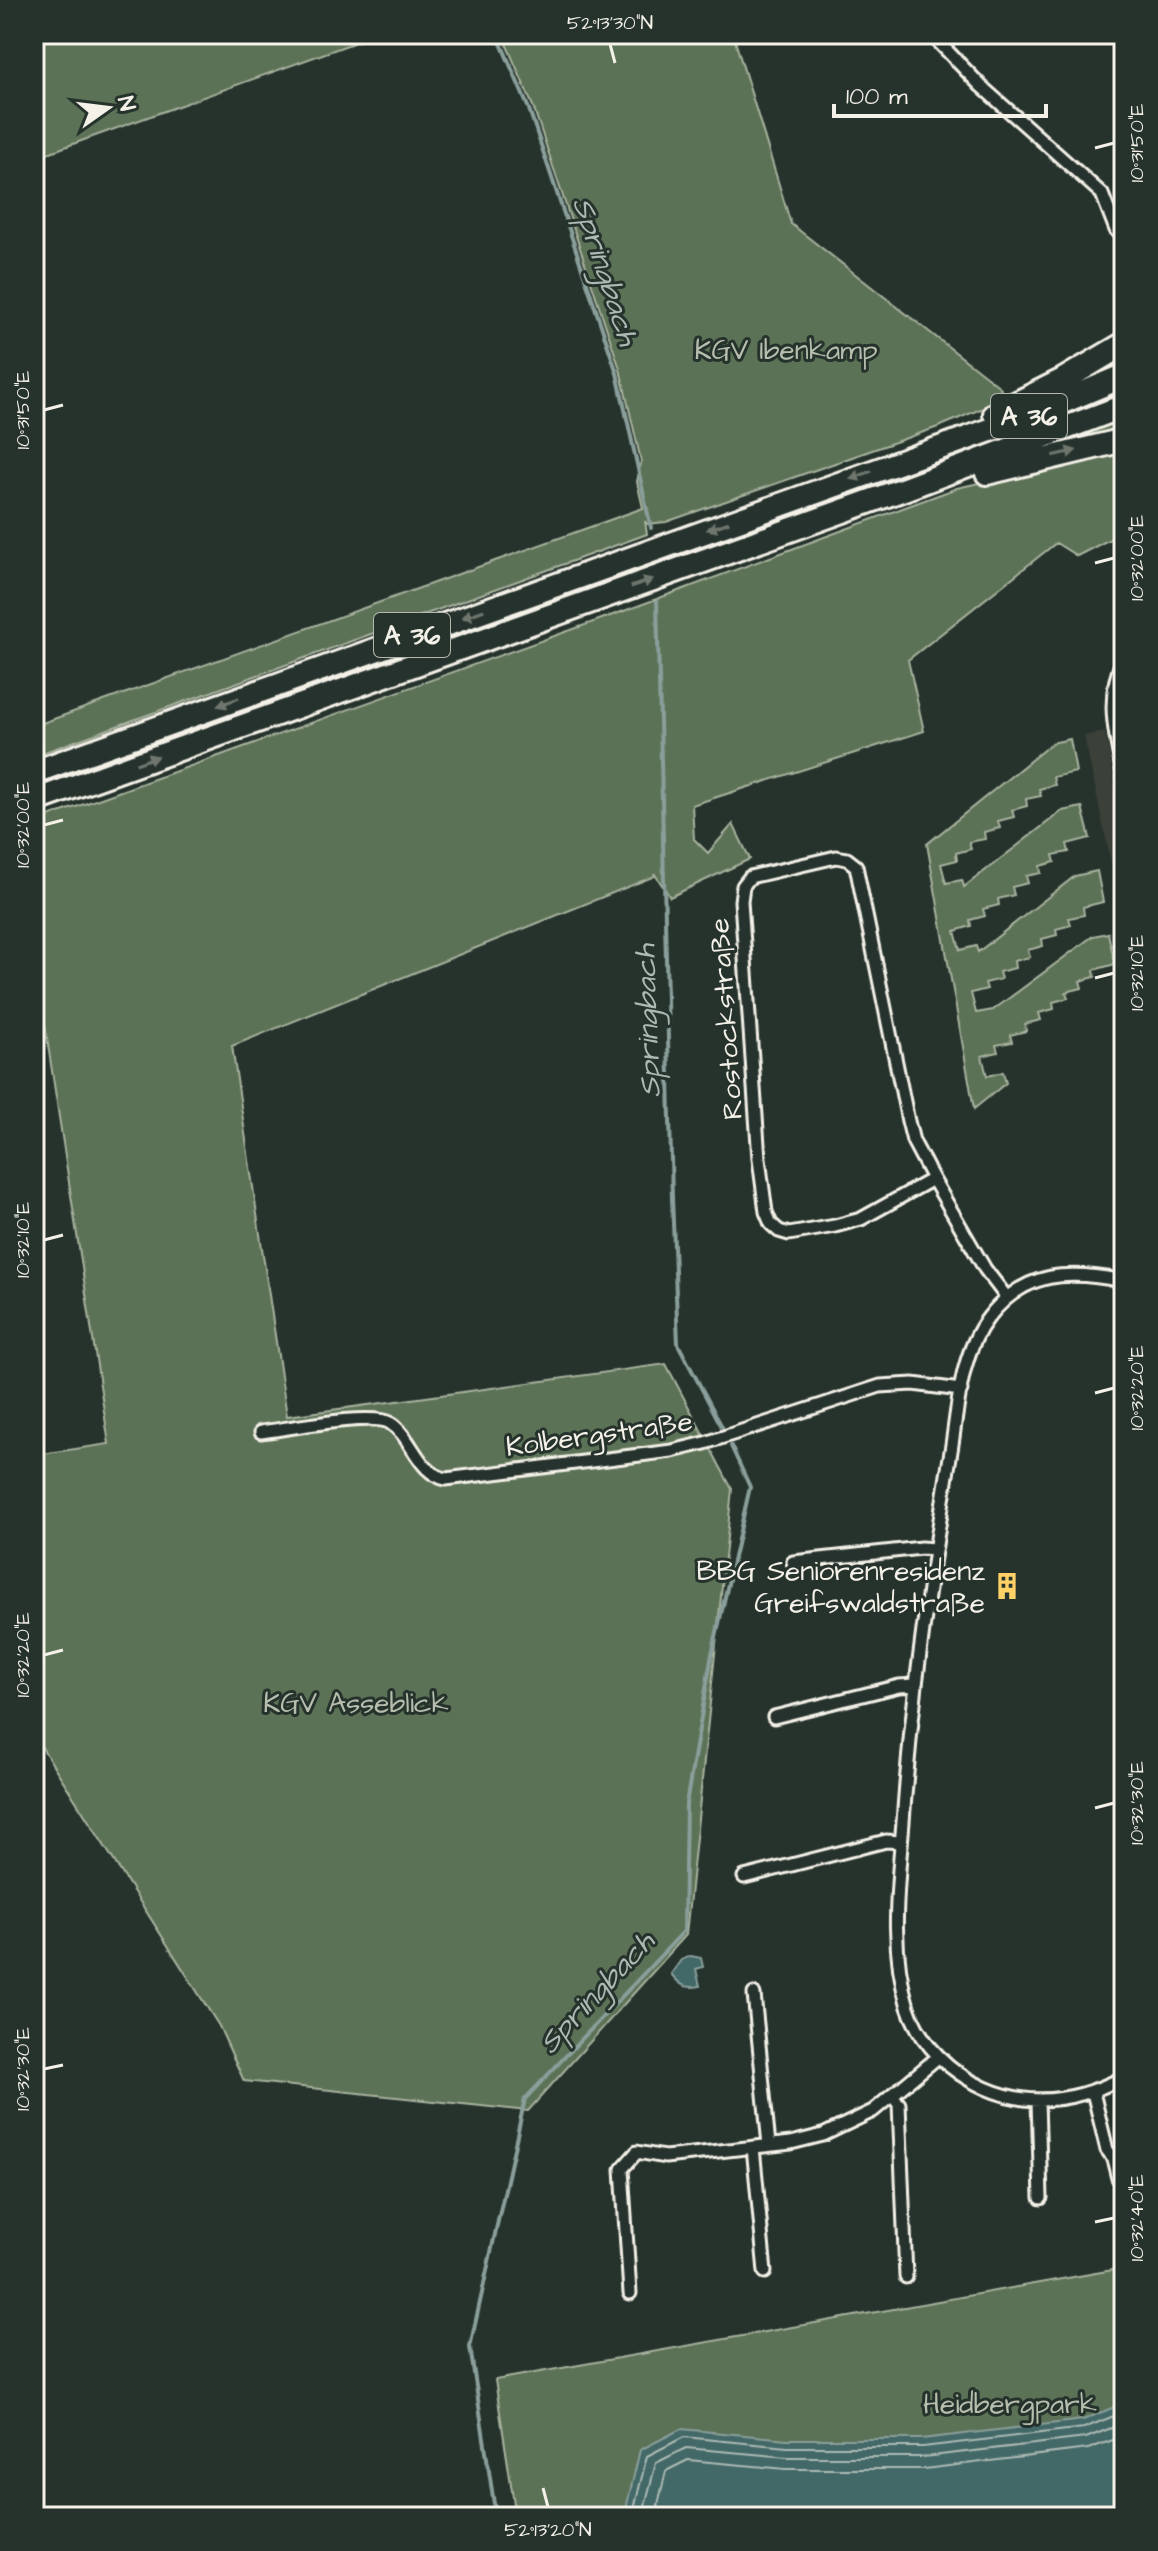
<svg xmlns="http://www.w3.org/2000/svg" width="1158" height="2551" font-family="'Architects Daughter',sans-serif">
  <rect width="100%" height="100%" fill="#26332d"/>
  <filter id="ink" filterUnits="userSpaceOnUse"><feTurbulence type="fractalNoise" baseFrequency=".0125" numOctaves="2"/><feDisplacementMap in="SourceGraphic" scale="16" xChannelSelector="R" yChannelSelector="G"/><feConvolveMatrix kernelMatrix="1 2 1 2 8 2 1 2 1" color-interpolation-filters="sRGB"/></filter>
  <g filter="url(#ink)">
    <path fill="#3a4138" d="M 1105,732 L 1124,831 L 1124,923 L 1084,736 Z"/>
    <path fill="#5c7256" stroke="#a8b29f" stroke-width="2" d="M 34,34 L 378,34 L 34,158 Z
      M 502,34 L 733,34 L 791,224 L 1000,387 L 1004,399 L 941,426 L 666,522 L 647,524 L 645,521 L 647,534 L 34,756 L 34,726 L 643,508 L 637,482 L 641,461 L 620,369 L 533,106 Z
      M 1124,351 L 1124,432 L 1016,458 L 1063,389 Z
      M 1124,450 L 1124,532 L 1077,556 L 1056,543 L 908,660 L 924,731 L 692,805 L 694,839 L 708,853 L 733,824 L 750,859 L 670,897 L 654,873 L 655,876 L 232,1046 L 287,1416 L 666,1364 L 732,1489 L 686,1935 L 528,2111 L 244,2081 L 219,2026 L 34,1735 L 34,1455 L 109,1444 L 41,999 L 34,997 L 34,822 L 624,611 L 957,488 Z
      M 1070,739 L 1076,772 L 1053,777 L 1055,785 L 1039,789 L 1041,796 L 1026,799 L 1027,806 L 1012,810 L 1014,817 L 998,821 L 1000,828 L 984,832 L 985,839 L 969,842 L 971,849 L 956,853 L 957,860 L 941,864 L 946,883 L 962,880 L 964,887 L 1062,811 L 1082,807 L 1090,838 L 1067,844 L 1069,852 L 1053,855 L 1055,862 L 1040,866 L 1041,873 L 1026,876 L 1028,883 L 1012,887 L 1014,895 L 998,899 L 999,905 L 983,909 L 985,916 L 970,920 L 971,926 L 955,931 L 960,950 L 976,946 L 978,952 L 1075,876 L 1097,871 L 1103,902 L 1083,907 L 1084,915 L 1069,918 L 1071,925 L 1056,929 L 1057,935 L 1042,939 L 1043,946 L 1028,950 L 1030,957 L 1014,961 L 1015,968 L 999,972 L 1001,979 L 985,983 L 987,989 L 971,993 L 976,1013 L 993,1010 L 1093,936 L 1108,933 L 1115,964 L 1094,970 L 1095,977 L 1080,981 L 1082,988 L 1066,992 L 1068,998 L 1053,1002 L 1054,1009 L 1039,1013 L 1041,1020 L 1025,1024 L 1026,1031 L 1010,1035 L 1012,1042 L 996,1045 L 998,1052 L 982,1056 L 987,1076 L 1003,1072 L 1006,1083 L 974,1109 L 927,844 L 1052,743 Z
      M 1124,2268 L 1124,2517 L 516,2517 L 495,2380 Z"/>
    <path fill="#436867" stroke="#8a9f9b" stroke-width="2" d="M 691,1956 L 701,1958 L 703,1967 L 696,1969 L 700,1986 C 685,1989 680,1985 671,1974 L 681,1960 Z
      M 1124,2403 L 1124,2517 L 624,2517 L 640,2450 L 681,2429 L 787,2439 L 922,2439 L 1083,2420 Z"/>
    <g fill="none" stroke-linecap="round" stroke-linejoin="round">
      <path stroke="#adbab4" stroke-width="2" d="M 632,2517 L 647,2456 L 684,2437 L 787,2447 L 923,2447 L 1084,2428 L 1124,2412
        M 642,2517 L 656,2463 L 686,2448 L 787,2457 L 923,2457 L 1086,2438 L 1124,2423
        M 655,2517 L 666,2471 L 688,2460 L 786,2469 L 924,2469 L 1088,2449 L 1124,2436"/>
      <path stroke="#8a9f9b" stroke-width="4" d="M 497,34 L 529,109 L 617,373 L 651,528
        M 657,601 L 672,1198 L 678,1344 L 722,1427
        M 496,2517 L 470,2347 L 525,2099 L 684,1931 L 686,1804 L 712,1654 L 750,1487 L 731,1446"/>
      <g stroke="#f4f1e8" stroke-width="17">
        <path id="minor" d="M 931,34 L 981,86 L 1102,194 L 1116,230 L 1124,237
          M 1124,658 C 1104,697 1116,738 1124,778
          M 933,1179 L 913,1141 L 908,1121 L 856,866 L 847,859 L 836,857 L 750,877 L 743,886 L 741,901 L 759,1159 L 766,1212 L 771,1224 L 779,1231 L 789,1234 L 835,1226 L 861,1219 L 933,1179 L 985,1269 L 1007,1298
          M 1124,1281 C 1069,1270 1025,1270 988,1318 C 960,1354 958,1408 951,1451 C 944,1492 938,1534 931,1576 C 918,1658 909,1739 903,1822 C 898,1885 889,1945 908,2007 C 920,2044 951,2073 985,2088 C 1032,2109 1080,2100 1124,2077
          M 261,1432 C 286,1429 373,1412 390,1423 C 412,1436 418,1474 446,1479 L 672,1451 L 705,1443 L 880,1386 L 913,1384 L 961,1390
          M 793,1562 L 921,1548 L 935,1549
          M 774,1717 L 899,1686 L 915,1685
          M 744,1877 L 886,1841 L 901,1842
          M 754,1994 L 769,2145
          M 1093,2092 L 1107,2150 C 1118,2160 1113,2177 1124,2187
          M 893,2097 L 899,2104 L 906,2277
          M 1038,2101 L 1041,2198
          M 753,2147 L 765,2272
          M 630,2293 L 622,2169 L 637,2152 L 665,2157 L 791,2143 L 823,2135 L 873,2111 L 938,2057"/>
      </g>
      <g stroke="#f4f1e8" stroke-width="28">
        <path id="motorway" d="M 995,414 L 1063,380 L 1124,344
          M 987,473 L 1124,440
          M 34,772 L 1029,416 L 1124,376
          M 34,801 L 907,488 L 1124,406"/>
      </g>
      <use href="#minor" stroke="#26332d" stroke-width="11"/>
      <use href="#motorway" stroke="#26332d" stroke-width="22"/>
    </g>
    <defs><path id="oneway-solid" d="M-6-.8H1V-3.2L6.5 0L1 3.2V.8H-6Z" transform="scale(2)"/></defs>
    <g fill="#6e766e">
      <use href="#oneway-solid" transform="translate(1065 453) rotate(-13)"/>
      <use href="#oneway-solid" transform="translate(861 475) rotate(160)"/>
      <use href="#oneway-solid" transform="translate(718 526) rotate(161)"/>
      <use href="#oneway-solid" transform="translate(642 583) rotate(-20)"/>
      <use href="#oneway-solid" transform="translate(473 614) rotate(160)"/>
      <use href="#oneway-solid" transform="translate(228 702) rotate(160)"/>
      <use href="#oneway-solid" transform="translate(147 760) rotate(-20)"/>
    </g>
  </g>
  <path fill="none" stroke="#f4f1e8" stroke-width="3" d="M 610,44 L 615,63M 1095,148 L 1114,143M 44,410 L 63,405M 1095,563 L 1114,558M 44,825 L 63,820M 1095,978 L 1114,973M 44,1240 L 63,1235M 1095,1393 L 1114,1388M 44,1655 L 63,1650M 1095,1808 L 1114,1803M 44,2069 L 63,2065M 1095,2222 L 1114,2218M 543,2488 L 548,2507"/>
  <defs>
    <g id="building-bare" transform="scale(2.16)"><path d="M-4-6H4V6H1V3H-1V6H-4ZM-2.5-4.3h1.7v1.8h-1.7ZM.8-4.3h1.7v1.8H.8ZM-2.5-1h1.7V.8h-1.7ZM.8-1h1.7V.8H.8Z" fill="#ffd166" stroke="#26332d" stroke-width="2.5" paint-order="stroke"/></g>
  </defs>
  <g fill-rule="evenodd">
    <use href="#building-bare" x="1007" y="1586"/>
  </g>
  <g text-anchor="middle" stroke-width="6" stroke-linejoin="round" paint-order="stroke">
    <g fill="#26332d" stroke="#b6b8b0" stroke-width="2">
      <rect x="991" y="394" width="76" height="44" rx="6"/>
      <rect x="374" y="613" width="76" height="44" rx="6"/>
    </g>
    <g font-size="26" font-weight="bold" fill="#f4f1e8">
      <text x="1029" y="425">A 36</text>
      <text x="412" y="644">A 36</text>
    </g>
    <g font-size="28" fill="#b7beae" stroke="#26332d">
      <text x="786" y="359">KGV Ibenkamp</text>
      <text x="356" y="1712">KGV Asseblick</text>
      <text x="1010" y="2413">Heidbergpark</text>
    </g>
    <g font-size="28" fill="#f4f1e8" stroke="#26332d">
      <text transform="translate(725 1019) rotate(-94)" y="10">Rostockstraße</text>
      <text transform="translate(599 1433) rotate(-8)" y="10">Kolbergstraße</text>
    </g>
    <g font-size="28" fill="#f4f1e8" stroke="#26332d" text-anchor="end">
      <text x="985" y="1580">BBG Seniorenresidenz<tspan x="985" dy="32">Greifswaldstraße</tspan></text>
    </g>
    <g font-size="30" font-style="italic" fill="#adbab4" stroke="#26332d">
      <text transform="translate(606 271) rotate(72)" y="10">Springbach</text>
      <text transform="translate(647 1021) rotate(-92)" y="10">Springbach</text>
      <text transform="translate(596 1992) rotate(-47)" y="10">Springbach</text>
    </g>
  </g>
  <rect width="1158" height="2551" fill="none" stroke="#26332d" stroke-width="88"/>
  <g transform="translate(108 108) rotate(76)" stroke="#26332d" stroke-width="6" paint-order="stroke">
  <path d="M0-6L14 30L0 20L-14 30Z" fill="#f4f1e8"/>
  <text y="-12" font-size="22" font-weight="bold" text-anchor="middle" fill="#f4f1e8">N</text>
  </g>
  <path d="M834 104v12h212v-12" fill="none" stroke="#f4f1e8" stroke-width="4"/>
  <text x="846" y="104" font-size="24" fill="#f4f1e8" stroke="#26332d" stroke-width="6" paint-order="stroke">100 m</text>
  <rect x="44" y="44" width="1070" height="2463" fill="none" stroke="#f4f1e8" stroke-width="3"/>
  <g font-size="20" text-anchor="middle" fill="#f4f1e8">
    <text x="610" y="29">52°13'30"N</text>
    <text transform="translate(1136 143) rotate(-90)" y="7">10°31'50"E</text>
    <text transform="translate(22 410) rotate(-90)" y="7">10°31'50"E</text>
    <text transform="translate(1136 558) rotate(-90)" y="7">10°32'00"E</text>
    <text transform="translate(22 825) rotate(-90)" y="7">10°32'00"E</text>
    <text transform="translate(1136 973) rotate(-90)" y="7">10°32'10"E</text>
    <text transform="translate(22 1240) rotate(-90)" y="7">10°32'10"E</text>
    <text transform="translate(1136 1388) rotate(-90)" y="7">10°32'20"E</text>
    <text transform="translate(22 1655) rotate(-90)" y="7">10°32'20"E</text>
    <text transform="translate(1136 1803) rotate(-90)" y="7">10°32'30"E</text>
    <text transform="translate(22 2069) rotate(-90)" y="7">10°32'30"E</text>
    <text transform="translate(1136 2218) rotate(-90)" y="7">10°32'40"E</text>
    <text x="548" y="2536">52°13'20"N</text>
  </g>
</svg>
